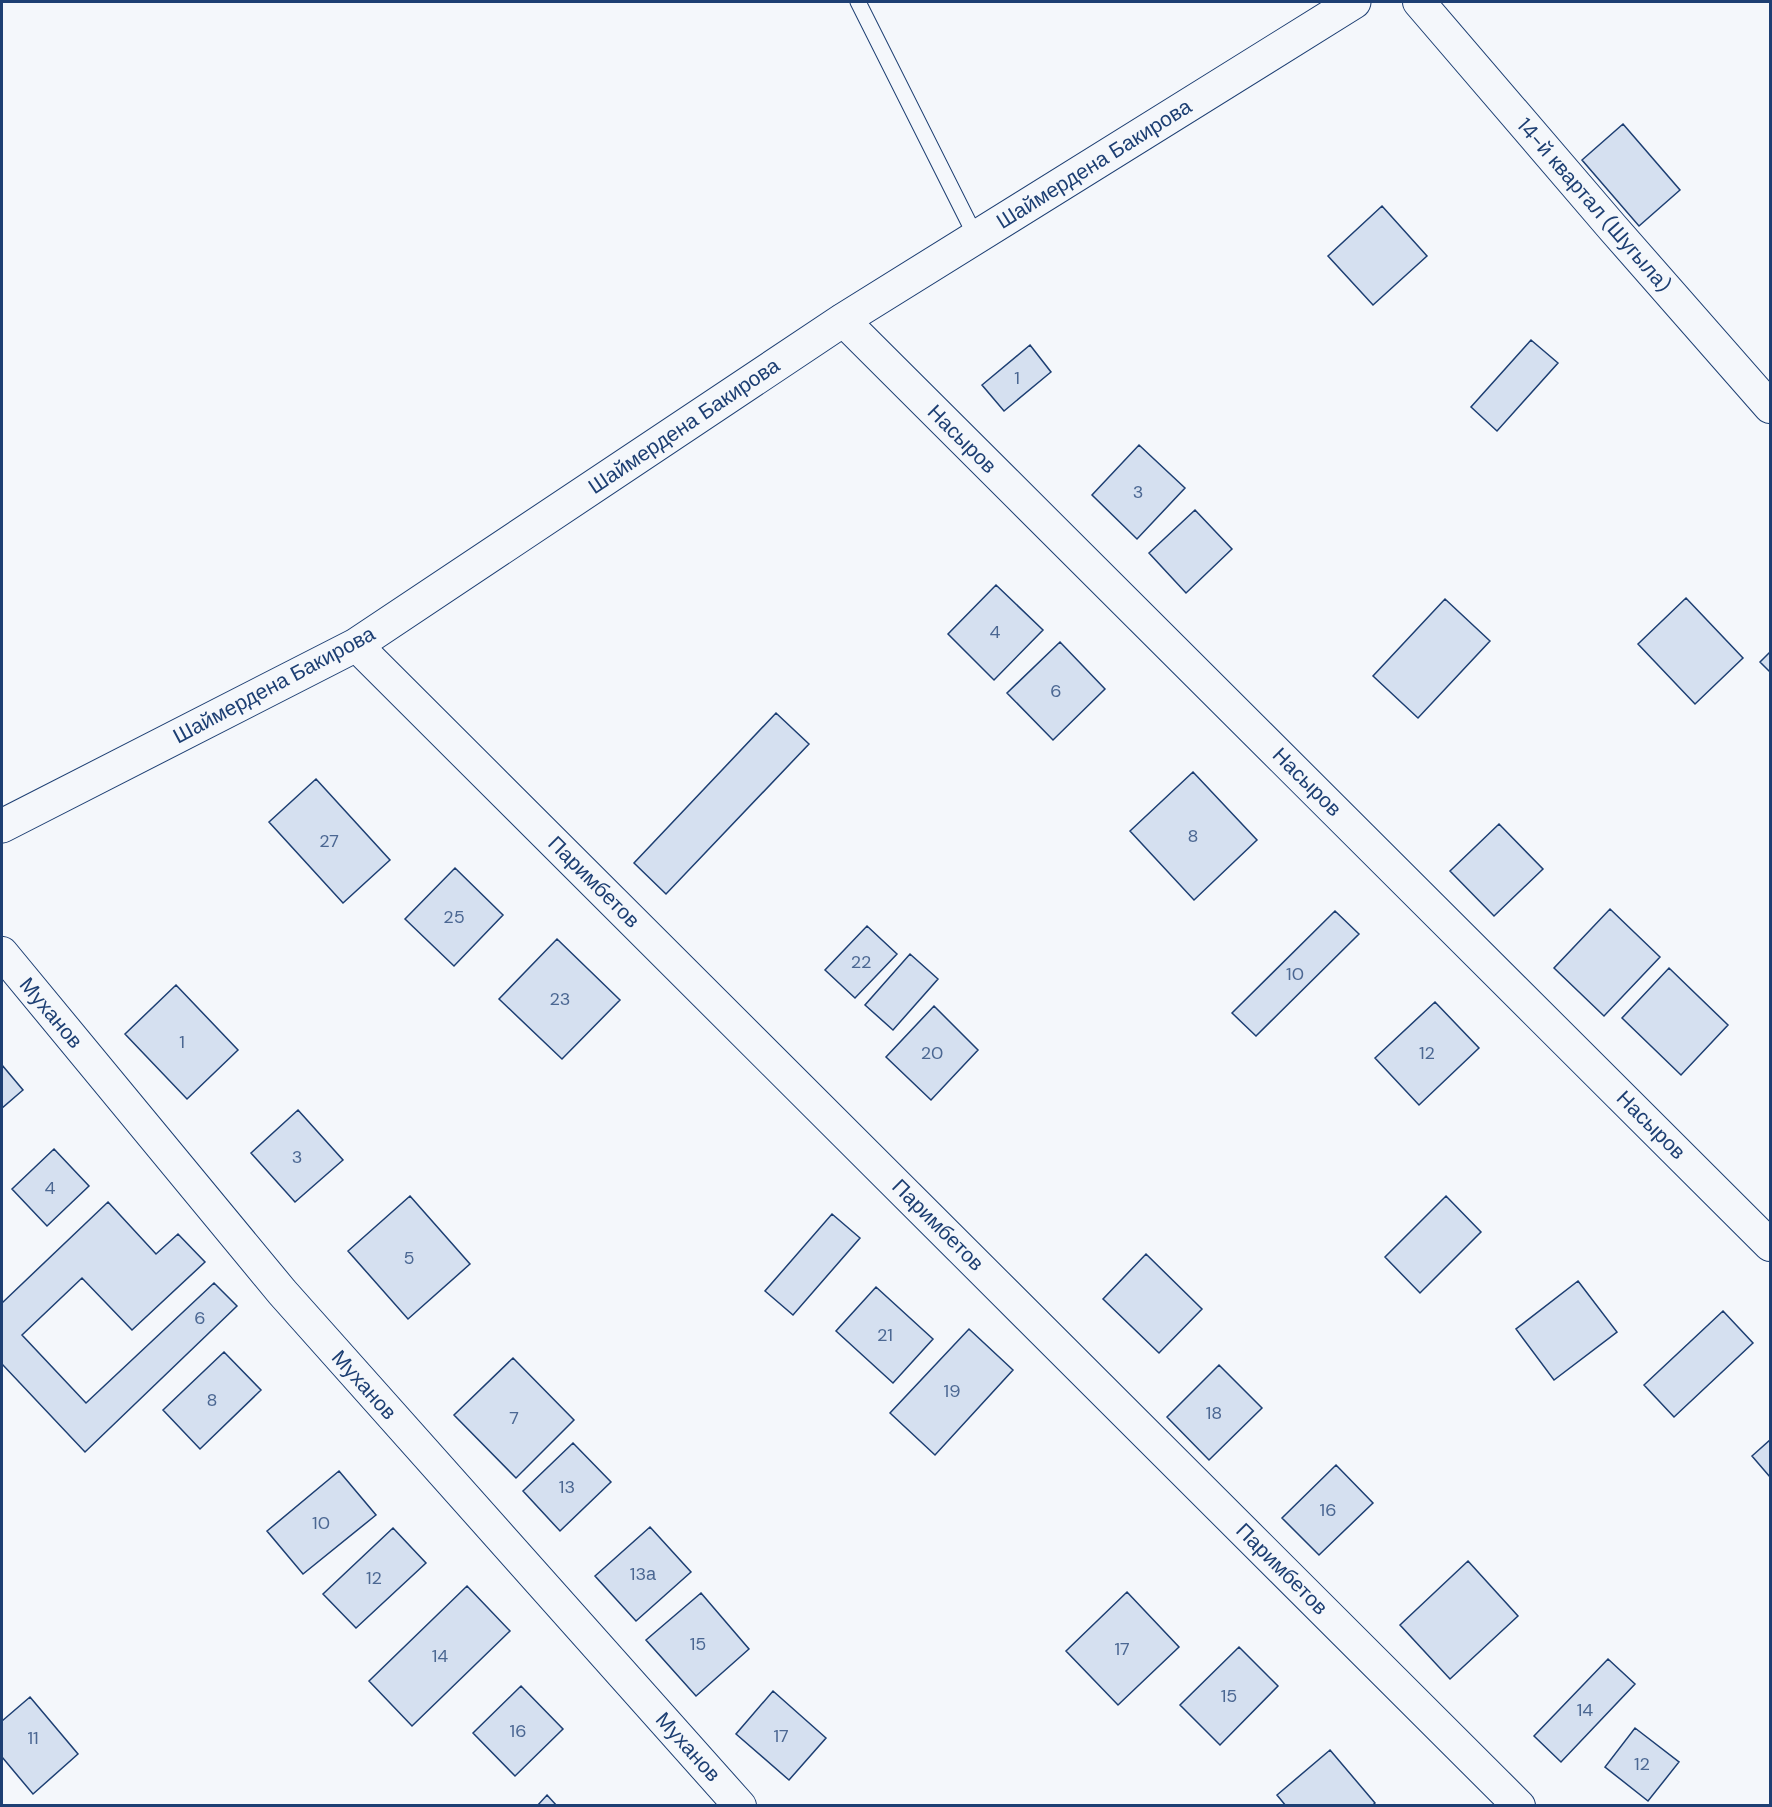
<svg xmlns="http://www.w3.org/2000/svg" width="1772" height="1807" font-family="'DM Sans',sans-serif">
  <rect width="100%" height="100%" fill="#f4f7fb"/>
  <path fill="#d5e0f0" stroke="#1d3f73" stroke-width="1.5" d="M 1623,124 L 1680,190 L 1639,226 L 1582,160 Z
    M 1382,206 L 1427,256 L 1373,305 L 1328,256 Z
    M 1531,340 L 1558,363 L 1497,431 L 1471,407 Z
    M 1030,345 L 1051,372 L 1004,411 L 982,385 Z
    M 1139,445 L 1185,488 L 1137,539 L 1092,495 Z
    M 1195,510 L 1232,549 L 1186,593 L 1149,553 Z
    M 996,585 L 1043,630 L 994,680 L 948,634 Z
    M 1686,598 L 1743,658 L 1695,704 L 1638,644 Z
    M 1445,599 L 1490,641 L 1418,718 L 1373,676 Z
    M 1060,642 L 1105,689 L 1053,740 L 1007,693 Z
    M 1770,652 L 1770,672 L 1760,662 Z
    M 776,713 L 809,744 L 666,894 L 634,863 Z
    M 1193,772 L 1257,840 L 1194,900 L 1130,831 Z
    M 316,779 L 390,860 L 343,903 L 269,822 Z
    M 1499,824 L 1543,869 L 1494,916 L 1450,871 Z
    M 455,868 L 503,915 L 454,966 L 405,919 Z
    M 1610,909 L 1660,957 L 1604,1016 L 1554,968 Z
    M 1335,911 L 1359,934 L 1256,1036 L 1232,1013 Z
    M 867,926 L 897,954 L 855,998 L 825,970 Z
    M 557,939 L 620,1000 L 562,1059 L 499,999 Z
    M 910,954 L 938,979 L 893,1030 L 865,1005 Z
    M 1669,968 L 1728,1025 L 1681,1075 L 1622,1018 Z
    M 176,985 L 238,1050 L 187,1099 L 125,1034 Z
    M 1435,1002 L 1479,1048 L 1419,1105 L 1375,1058 Z
    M 934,1006 L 978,1050 L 931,1100 L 886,1057 Z
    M 2,1065 L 23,1090 L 2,1108 Z
    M 298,1110 L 343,1160 L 295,1202 L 251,1153 Z
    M 54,1149 L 89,1186 L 47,1226 L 12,1189 Z
    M 410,1196 L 470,1264 L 408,1319 L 348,1251 Z
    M 1446,1196 L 1481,1232 L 1420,1293 L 1385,1257 Z
    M 108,1202 L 156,1254 L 178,1234 L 205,1262 L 132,1330 L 82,1278 L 22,1335 L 86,1403 L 214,1283 L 237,1306 L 85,1452 L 2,1364 L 2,1303 Z
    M 832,1214 L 860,1238 L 793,1315 L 765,1291 Z
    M 1146,1254 L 1202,1309 L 1159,1353 L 1103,1299 Z
    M 1578,1281 L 1617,1332 L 1554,1380 L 1516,1329 Z
    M 876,1287 L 933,1339 L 893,1383 L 836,1331 Z
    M 1723,1311 L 1753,1343 L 1674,1417 L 1644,1385 Z
    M 969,1329 L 1013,1370 L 935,1455 L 890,1413 Z
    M 224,1352 L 261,1390 L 200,1449 L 163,1410 Z
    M 513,1358 L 574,1420 L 516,1478 L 454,1415 Z
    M 1219,1365 L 1262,1408 L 1209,1460 L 1167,1417 Z
    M 1770,1440 L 1770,1477 L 1752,1456 Z
    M 573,1443 L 611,1482 L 560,1531 L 523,1491 Z
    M 1336,1465 L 1373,1503 L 1319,1555 L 1282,1518 Z
    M 339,1471 L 376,1515 L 303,1574 L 267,1531 Z
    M 650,1527 L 691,1572 L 636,1621 L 595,1576 Z
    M 393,1528 L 426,1563 L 356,1628 L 323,1594 Z
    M 1468,1561 L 1518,1616 L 1450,1679 L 1400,1625 Z
    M 467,1586 L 510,1631 L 412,1726 L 369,1681 Z
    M 1127,1592 L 1179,1647 L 1118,1705 L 1066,1651 Z
    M 701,1593 L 749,1649 L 696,1696 L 646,1640 Z
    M 1239,1647 L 1278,1686 L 1220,1745 L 1180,1705 Z
    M 1608,1659 L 1635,1684 L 1561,1762 L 1534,1736 Z
    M 521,1686 L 563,1729 L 515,1776 L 473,1733 Z
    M 773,1691 L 826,1738 L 789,1780 L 736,1734 Z
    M 30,1697 L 78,1754 L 33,1794 L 2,1757 L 2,1721 Z
    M 1635,1728 L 1679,1762 L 1648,1801 L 1605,1767 Z
    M 1330,1750 L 1375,1803 L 1372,1806 L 1286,1806 L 1277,1795 Z
    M 547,1795 L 557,1806 L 537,1806 Z"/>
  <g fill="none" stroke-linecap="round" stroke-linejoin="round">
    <g stroke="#1d3f73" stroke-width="17">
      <path id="lane" d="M 858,2 L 976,237"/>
    </g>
    <g stroke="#1d3f73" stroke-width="34">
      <path id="street" d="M 1419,2 L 1612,227 L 1770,407
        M 843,320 L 1770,1245
        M 356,645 L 1519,1806
        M 2,953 L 282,1292 L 740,1806"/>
    </g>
    <g stroke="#1d3f73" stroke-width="35">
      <path id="secondary" d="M 2,826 L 356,645 L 843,320 L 1354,2"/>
    </g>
    <use href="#lane" stroke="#f4f7fb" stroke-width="15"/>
    <use href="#street" stroke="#f4f7fb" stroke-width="32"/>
    <use href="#secondary" stroke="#f4f7fb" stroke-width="33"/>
  </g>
  <g text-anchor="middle" stroke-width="4.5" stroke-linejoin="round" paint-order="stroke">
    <g font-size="18" fill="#4b6792">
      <text x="1017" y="384">1</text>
      <text x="1138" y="498">3</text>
      <text x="995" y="638">4</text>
      <text x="1056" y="697">6</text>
      <text x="1193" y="842">8</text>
      <text x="329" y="847">27</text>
      <text x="454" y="923">25</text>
      <text x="861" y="968">22</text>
      <text x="1295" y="980">10</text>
      <text x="560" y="1005">23</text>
      <text x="182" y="1048">1</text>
      <text x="932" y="1059">20</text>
      <text x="1427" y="1059">12</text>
      <text x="297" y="1163">3</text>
      <text x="50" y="1194">4</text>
      <text x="409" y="1264">5</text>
      <text x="200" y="1324">6</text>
      <text x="885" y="1341">21</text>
      <text x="952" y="1397">19</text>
      <text x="212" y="1406">8</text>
      <text x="1214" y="1419">18</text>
      <text x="514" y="1424">7</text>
      <text x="567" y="1493">13</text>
      <text x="1328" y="1516">16</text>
      <text x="321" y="1529">10</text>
      <text x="643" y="1580">13а</text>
      <text x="374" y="1584">12</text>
      <text x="698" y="1650">15</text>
      <text x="1122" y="1655">17</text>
      <text x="440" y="1662">14</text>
      <text x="1229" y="1702">15</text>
      <text x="1585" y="1716">14</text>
      <text x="518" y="1737">16</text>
      <text x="781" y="1742">17</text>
      <text x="33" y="1744">11</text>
      <text x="1642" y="1770">12</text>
    </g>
    <g font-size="21" fill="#1d3f73" stroke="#f4f7fb">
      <text transform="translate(1094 164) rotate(-32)" y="7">Шаймердена Бакирова</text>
      <text transform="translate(1594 205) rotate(49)" y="7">14-й квартал (Шугыла)</text>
      <text transform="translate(684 426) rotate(-34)" y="7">Шаймердена Бакирова</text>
      <text transform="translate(962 439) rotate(45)" y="7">Насыров</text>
      <text transform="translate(274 685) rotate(-28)" y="7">Шаймердена Бакирова</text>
      <text transform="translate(1307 782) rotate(45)" y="7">Насыров</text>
      <text transform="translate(594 882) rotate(45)" y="7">Паримбетов</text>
      <text transform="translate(51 1013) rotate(50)" y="7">Муханов</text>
      <text transform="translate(1651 1125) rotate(45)" y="7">Насыров</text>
      <text transform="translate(938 1225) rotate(45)" y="7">Паримбетов</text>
      <text transform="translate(364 1385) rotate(48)" y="7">Муханов</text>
      <text transform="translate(1282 1569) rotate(45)" y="7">Паримбетов</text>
      <text transform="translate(688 1747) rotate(48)" y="7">Муханов</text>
    </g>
  </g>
  <rect width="1772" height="1807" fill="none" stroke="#1d3f73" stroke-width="6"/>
</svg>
